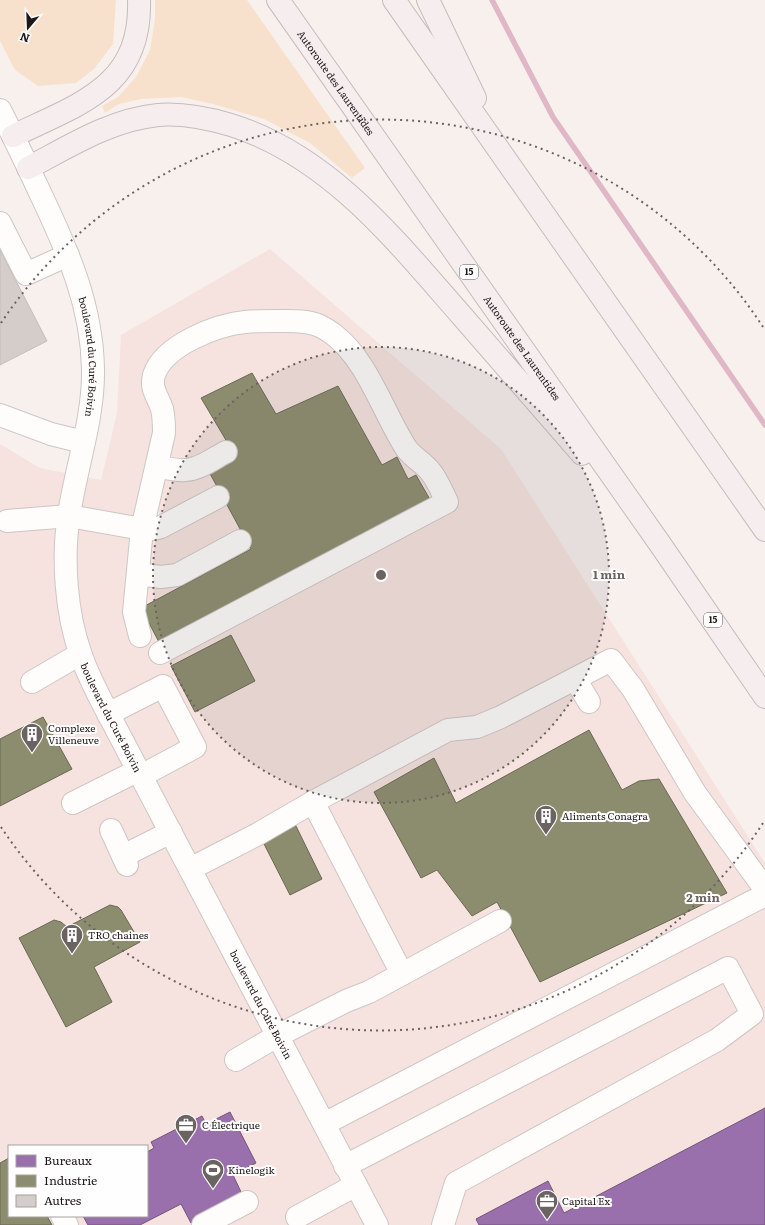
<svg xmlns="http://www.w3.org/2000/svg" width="765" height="1225" font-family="Literata,serif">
  <rect width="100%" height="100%" fill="#f8f0ed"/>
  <path fill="#f6e3df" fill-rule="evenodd" d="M 270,249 L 501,449 L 765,863 L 765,1225 L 0,1225 L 0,444 L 40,468 L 101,480 L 117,413 L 121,335 ZM 9,1146 L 147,1146 L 147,1216 L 9,1216 Z"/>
  <path fill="#f7e1cd" d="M 0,0 L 116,0 L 113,44 L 94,69 L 76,83 L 38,86 L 15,70 L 0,41 Z
    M 155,0 L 247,0 L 365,168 L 352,178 L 310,143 L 264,119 L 213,104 L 181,97 L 141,99 L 119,104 L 105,113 L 102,106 L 118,97 L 136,77 L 150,50 L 155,19 Z"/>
  <path fill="#9970ab" stroke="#74557e" d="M 765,1108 L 765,1225 L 479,1225 L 476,1219 L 548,1181 L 564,1213 Z
    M 230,1112 L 256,1163 L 233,1175 L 242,1194 L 191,1223 L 181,1204 L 140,1225 L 88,1225 L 83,1216 L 147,1216 L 147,1152 L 154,1148 L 151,1142 L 202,1116 L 206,1124 Z"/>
  <path fill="#8c8c6e" stroke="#6b6954" d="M 252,373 L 276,414 L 338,386 L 382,465 L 397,457 L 408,479 L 416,475 L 432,503 L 160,644 L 141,608 L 251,549 L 208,470 L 236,457 L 201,398 Z
    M 231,635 L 255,681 L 195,712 L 171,666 Z
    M 43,717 L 72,769 L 0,806 L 0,739 Z
    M 589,730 L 622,790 L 639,781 L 659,779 L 727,893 L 540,982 L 497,902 L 472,916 L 437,870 L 421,878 L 374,792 L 434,758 L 456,803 Z
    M 294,822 L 322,879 L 290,895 L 261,838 Z
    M 110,905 L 118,907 L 121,910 L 140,942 L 94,967 L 112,1002 L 66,1027 L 19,938 L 54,920 L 61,922 L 67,927 Z
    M 9,1158 L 9,1216 L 47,1216 L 52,1225 L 0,1225 L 0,1163 Z"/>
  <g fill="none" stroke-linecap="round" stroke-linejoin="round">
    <path stroke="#e0b7c6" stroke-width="5.5" d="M 492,0 L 553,117 L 765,425"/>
  </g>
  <path fill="#d4cdca" stroke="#c4bebb" d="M 0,250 L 47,341 L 0,365 Z"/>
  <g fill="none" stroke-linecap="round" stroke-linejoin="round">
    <g stroke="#cec6c4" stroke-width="24">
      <g id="minor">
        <path id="s1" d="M 0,110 C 15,139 29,169 43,199 C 69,254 92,307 93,369 C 94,418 76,467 69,515 C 62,558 66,614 81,655 C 86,670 93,684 100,698 L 377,1225"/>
        <path d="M 0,223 L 26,274 L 68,255"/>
        <path d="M 0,415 L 51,434 L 83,442"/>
        <path d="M 157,466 C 166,468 176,471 185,470 C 199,470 214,458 226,452"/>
        <path d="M 7,521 L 69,516 L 142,529 L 164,433 C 164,425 164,417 162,409 C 158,396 150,389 154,375 C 164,345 216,325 245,322 C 255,321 267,321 278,321 C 291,321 307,320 320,326 C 324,328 329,331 333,334 C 367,359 383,412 406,448 C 412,457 423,462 430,471 C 437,479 442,492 447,502 L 160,653"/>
        <path d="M 138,574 L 161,577 L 177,575 L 240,541"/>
        <path d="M 140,636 L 134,612 L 142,529 L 154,529 L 161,527 L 218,497"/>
        <path d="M 575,679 L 589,702"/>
        <path d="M 32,682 L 80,654"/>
        <path d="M 108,714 L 163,686 L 195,747 L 141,776"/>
        <path d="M 73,803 L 139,770"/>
        <path d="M 111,830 L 127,865"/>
        <path d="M 123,856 L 171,832"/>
        <path d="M 190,869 L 258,834 L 313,802"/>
        <path d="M 402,974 L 313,802 L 448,730 L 477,727 L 501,717 L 611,660 L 633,689 L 695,793 L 765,889"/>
        <path d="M 236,1060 L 277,1036 L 346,1001 L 369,992 L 500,921"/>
        <path d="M 324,1124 L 765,895"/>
        <path d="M 345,1166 L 728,968 L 752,1014 L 717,1040 L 456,1183 L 443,1225"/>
        <path d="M 62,1216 L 67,1225"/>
        <path d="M 297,1217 L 356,1185"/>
        <path d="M 203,1225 L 247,1202"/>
      </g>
    </g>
    <g stroke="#c7bcbc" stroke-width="24">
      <g id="highway">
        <path id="s2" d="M 278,0 L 660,544 L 765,697"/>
        <path d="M 394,0 L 765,530"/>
        <path d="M 428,0 L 475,98"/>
        <path d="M 13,136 C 79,104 142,87 139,0"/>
        <path d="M 28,168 C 70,146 110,120 158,115 C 183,113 207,118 231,125 C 330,156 396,241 462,316 C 502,362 542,408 582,454"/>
      </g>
    </g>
    <use href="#minor" stroke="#fefdfc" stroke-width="22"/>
    <use href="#highway" stroke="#f5edee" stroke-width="22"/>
  </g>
  <circle cx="381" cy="575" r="228" fill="#6a6361" fill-opacity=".12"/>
  <g fill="none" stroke="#6a6361" stroke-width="2" stroke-dasharray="2 4">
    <circle cx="381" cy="575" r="228"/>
    <path d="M763 823A456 456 0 0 1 1 827M1 323A456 456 0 0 1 763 327"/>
  </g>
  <defs>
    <g id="building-pin" transform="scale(1.15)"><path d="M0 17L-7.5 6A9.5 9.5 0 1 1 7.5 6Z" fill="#6a6361" stroke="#fefefe"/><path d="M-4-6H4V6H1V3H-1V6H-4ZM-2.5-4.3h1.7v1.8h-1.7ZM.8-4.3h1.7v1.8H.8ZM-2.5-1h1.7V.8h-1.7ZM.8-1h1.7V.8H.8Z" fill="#fff"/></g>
    <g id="office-pin" transform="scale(1.15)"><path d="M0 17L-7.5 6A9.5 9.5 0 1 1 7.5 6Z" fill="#6a6361" stroke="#fefefe"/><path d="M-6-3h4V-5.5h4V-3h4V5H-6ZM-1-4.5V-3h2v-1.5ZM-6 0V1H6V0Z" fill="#fff"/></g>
    <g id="stadium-pin" transform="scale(1.15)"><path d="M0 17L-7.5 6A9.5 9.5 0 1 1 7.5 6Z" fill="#6a6361" stroke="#fefefe"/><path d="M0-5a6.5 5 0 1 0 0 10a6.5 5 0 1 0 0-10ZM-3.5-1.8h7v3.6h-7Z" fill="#fff"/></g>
  </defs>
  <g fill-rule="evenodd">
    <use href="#building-pin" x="32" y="734"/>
    <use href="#building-pin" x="546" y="816"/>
    <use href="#building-pin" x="72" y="935"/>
    <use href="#office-pin" x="186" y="1125"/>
    <use href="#stadium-pin" x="213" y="1170"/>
    <use href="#office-pin" x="547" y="1201"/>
  </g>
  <g text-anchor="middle" stroke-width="4" stroke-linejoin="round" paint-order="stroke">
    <g fill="#fefefe" stroke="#615c5c" stroke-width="1">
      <rect x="460" y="265" width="18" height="14" rx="3"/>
      <rect x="704" y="613" width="18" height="14" rx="3"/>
    </g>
    <g font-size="9" font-weight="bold" fill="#1e1716">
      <text x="469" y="275">15</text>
      <text x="713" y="623">15</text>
    </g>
    <g font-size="10" fill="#1e1716" stroke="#fefefe">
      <text dy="4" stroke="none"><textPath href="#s2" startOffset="101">Autoroute des Laurentides</textPath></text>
      <text dy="4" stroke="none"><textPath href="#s2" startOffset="425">Autoroute des Laurentides</textPath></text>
      <text dy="4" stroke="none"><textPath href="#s1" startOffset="265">boulevard du Curé Boivin</textPath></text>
      <text dy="4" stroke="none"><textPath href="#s1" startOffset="637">boulevard du Curé Boivin</textPath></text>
      <text dy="4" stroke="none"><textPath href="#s1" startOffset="961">boulevard du Curé Boivin</textPath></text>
    </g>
    <g font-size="10" fill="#1e1716" stroke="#fefefe" text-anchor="start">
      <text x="48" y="732">Complexe<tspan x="48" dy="12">Villeneuve</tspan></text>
      <text x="562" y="820">Aliments Conagra</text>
      <text x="88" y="939">TRO chaines</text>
      <text x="202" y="1129">C Électrique</text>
      <text x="228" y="1174">Kinelogik</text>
      <text x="562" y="1205">Capital Ex</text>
    </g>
  </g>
  <circle cx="381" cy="575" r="6" fill="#6a6361" stroke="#fefefe" stroke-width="2"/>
  <g font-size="12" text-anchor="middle" font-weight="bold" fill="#6a6361" stroke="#fefefe" stroke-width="4" stroke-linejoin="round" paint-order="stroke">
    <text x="609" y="579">1 min</text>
    <text x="703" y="902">2 min</text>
  </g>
  <rect x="8" y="1145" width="140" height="72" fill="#fefefe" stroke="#a4a2a1"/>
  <rect x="16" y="1155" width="20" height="12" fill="#9970ab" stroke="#a4a2a1"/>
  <text x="44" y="1165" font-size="12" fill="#1e1716">Bureaux</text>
  <rect x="16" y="1175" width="20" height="12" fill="#8c8c6e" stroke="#a4a2a1"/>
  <text x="44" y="1185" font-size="12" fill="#1e1716">Industrie</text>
  <rect x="16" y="1195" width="20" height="12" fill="#d4cdca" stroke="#a4a2a1"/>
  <text x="44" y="1205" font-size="12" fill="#1e1716">Autres</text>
  <g transform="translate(28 28) rotate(199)" stroke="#fefefe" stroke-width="3" paint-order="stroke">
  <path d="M0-3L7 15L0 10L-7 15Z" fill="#1e1716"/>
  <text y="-6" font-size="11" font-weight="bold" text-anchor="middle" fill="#1e1716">N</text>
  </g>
</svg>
